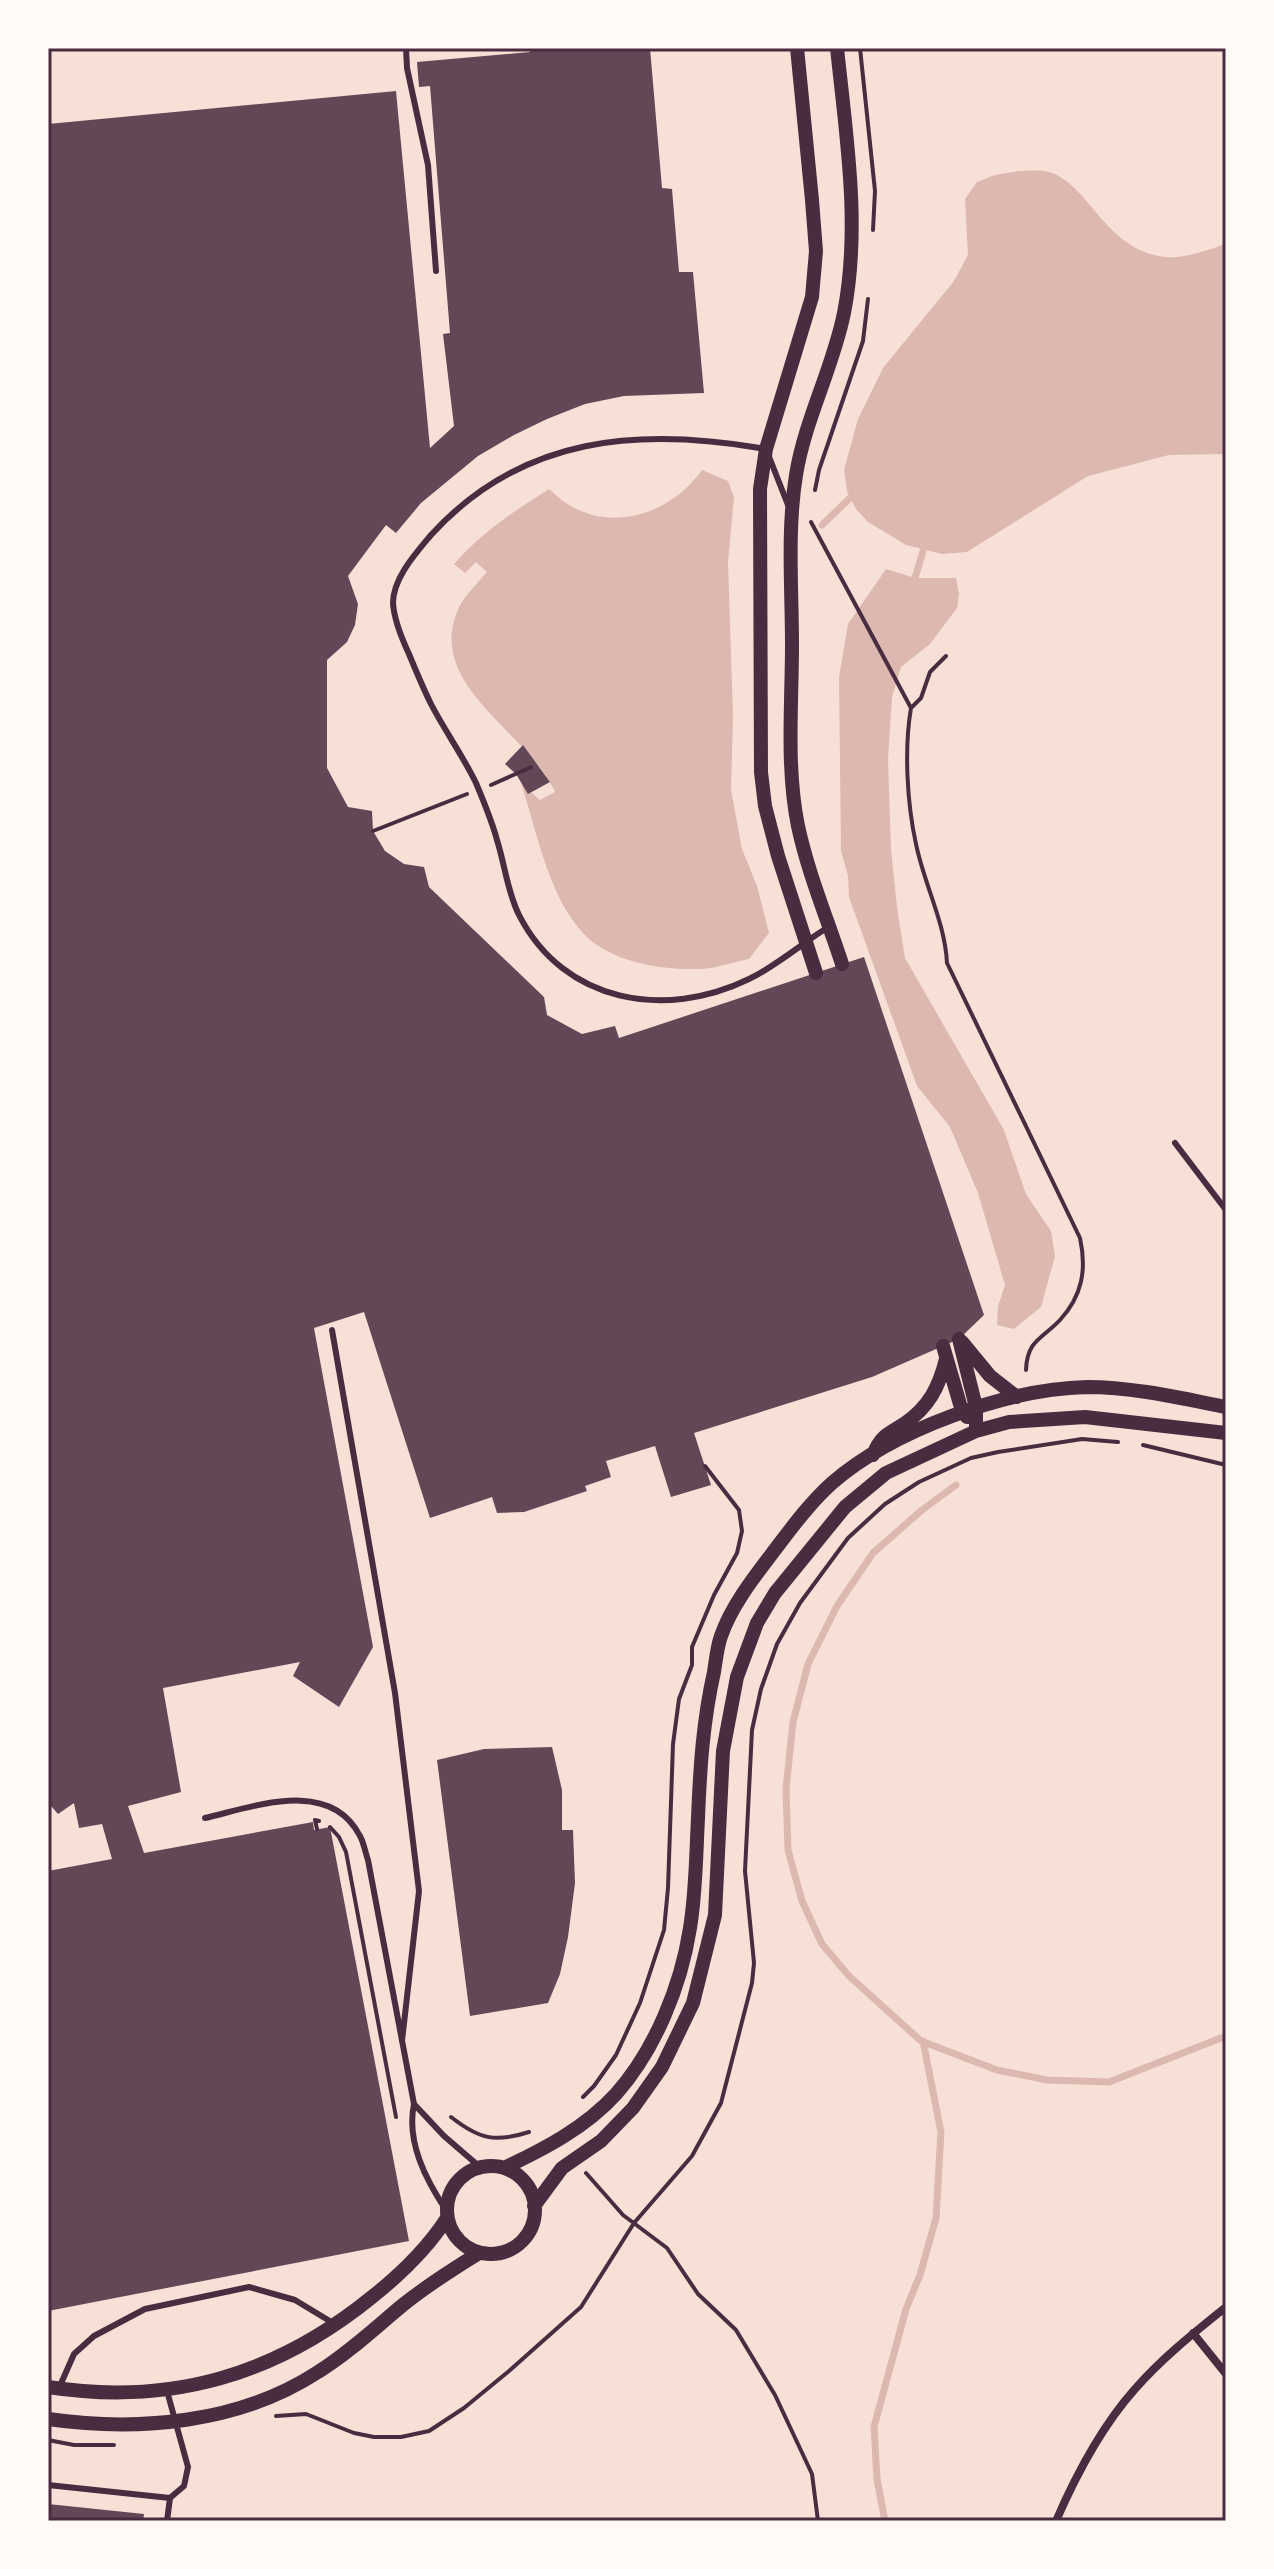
<svg xmlns="http://www.w3.org/2000/svg" width="1274" height="2569" font-family="'PT Sans Narrow',sans-serif">
  <rect width="100%" height="100%" fill="#f7e1d7"/>
  <path fill="#dcb8b0" d="M 1019,171 C 1027,171 1037,170 1045,171 C 1088,179 1103,250 1165,257 C 1185,259 1207,250 1226,244 L 1226,454 L 1169,455 L 1088,476 L 967,552 L 942,554 L 906,545 L 868,522 L 856,509 L 847,491 L 844,470 L 858,419 L 883,368 L 954,281 L 968,255 L 965,199 L 977,182 L 995,175 Z
    M 702,470 L 728,481 L 734,497 L 728,562 L 733,715 L 731,790 L 742,849 L 757,886 L 769,933 L 749,959 C 734,962 717,968 701,969 C 658,970 604,962 577,926 C 547,888 536,829 521,783 L 540,800 L 555,792 C 529,733 427,687 457,612 C 462,598 477,584 487,572 L 476,562 L 465,573 L 454,564 C 481,533 514,511 549,489 C 555,494 562,501 569,505 C 616,533 672,512 702,470 Z
    M 886,569 L 915,578 L 956,578 L 959,594 L 957,608 L 930,644 L 901,667 L 892,697 L 888,759 L 891,849 L 897,907 L 905,958 L 1004,1130 L 1026,1194 L 1051,1231 L 1055,1256 L 1041,1307 L 1014,1329 L 997,1325 L 998,1306 L 1005,1285 L 978,1193 L 950,1127 L 917,1086 L 849,897 L 848,876 L 841,851 L 839,677 L 848,624 Z"/>
  <g fill="none" stroke-linecap="round" stroke-linejoin="round">
    <path stroke="#dcb8b0" stroke-width="7" d="M 822,525 L 850,498
      M 915,578 L 923,551
      M 956,1485 L 922,1510 L 873,1553 L 837,1606 L 808,1664 L 793,1722 L 786,1789 L 788,1850 L 802,1901 L 822,1944 L 849,1976 L 921,2041 L 997,2070 L 1047,2080 L 1109,2082 L 1226,2036
      M 885,2521 L 877,2479 L 874,2427 L 906,2309 L 920,2275 L 936,2218 L 941,2132 L 923,2041"/>
  </g>
  <path fill="#644757" d="M 530,48 L 650,48 L 662,188 L 672,189 L 679,272 L 693,272 L 704,393 L 624,396 L 585,404 L 547,419 L 514,435 L 478,456 L 421,503 L 396,533 L 386,525 L 348,576 L 358,604 L 355,625 L 347,642 L 327,660 L 327,768 L 348,807 L 372,811 L 373,831 L 385,851 L 404,864 L 424,867 L 429,887 L 544,997 L 547,1015 L 582,1034 L 615,1026 L 619,1038 L 864,957 L 984,1315 L 959,1339 L 872,1377 L 694,1433 L 711,1485 L 671,1497 L 655,1446 L 606,1461 L 611,1477 L 585,1486 L 587,1491 L 524,1512 L 497,1513 L 492,1497 L 430,1518 L 364,1312 L 314,1328 L 373,1647 L 339,1707 L 293,1676 L 300,1662 L 163,1688 L 181,1792 L 128,1806 L 144,1853 L 313,1822 L 314,1830 L 330,1827 L 409,2241 L 48,2311 L 48,1871 L 112,1859 L 102,1824 L 79,1828 L 74,1803 L 58,1814 L 51,1806 L 48,1806 L 48,124 L 396,91 L 430,448 L 454,426 L 443,334 L 450,333 L 430,86 L 419,87 L 417,62 L 530,52 Z
    M 523,745 L 550,782 L 528,794 L 516,774 L 505,764 Z
    M 552,1747 L 562,1790 L 562,1830 L 573,1830 L 575,1883 L 568,1937 L 560,1974 L 548,2003 L 470,2016 L 437,1760 L 484,1749 Z
    M 48,2504 L 144,2514 L 143,2521 L 48,2521 Z"/>
  <g fill="none" stroke-linecap="round" stroke-linejoin="round">
    <path stroke="#4a2c40" stroke-width="4" d="M 860,48 L 875,191 L 873,230
      M 815,490 L 819,470 L 863,341 L 868,299
      M 811,522 L 911,708 C 904,749 907,803 916,844 C 924,884 945,922 947,963 L 1080,1238 C 1087,1270 1082,1296 1060,1320 C 1042,1339 1027,1340 1026,1370
      M 911,708 L 921,698 L 930,672 L 946,656
      M 491,785 L 531,767
      M 373,831 L 467,794
      M 1143,1445 L 1226,1465
      M 330,1827 L 339,1837 L 346,1852 L 396,2117
      M 317,1829 L 315,1820 L 319,1821
      M 583,2097 L 594,2086 L 616,2055 L 640,2003 L 664,1930 L 668,1888 L 673,1744 L 679,1699 L 692,1665 L 692,1647 L 714,1595 L 737,1553 L 742,1531 L 739,1510 L 705,1466
      M 451,2117 C 479,2139 495,2143 529,2132
      M 586,2173 L 623,2215 L 667,2248 L 698,2294 L 736,2330 L 775,2395 L 812,2474 L 818,2521
      M 276,2416 L 306,2414 L 354,2433 L 374,2437 L 401,2437 L 429,2431 L 464,2408 L 509,2371 L 581,2307 L 634,2223 L 692,2156 L 721,2103 L 752,1983 L 754,1963 L 745,1871 L 752,1730 L 761,1689 L 777,1644 L 800,1603 L 848,1538 L 885,1504 L 919,1482 L 971,1458 L 998,1452 L 1082,1439 L 1118,1442
      M 48,2440 L 74,2445 L 114,2445"/>
    <path stroke="#4a2c40" stroke-width="6" d="M 406,48 L 407,68 L 428,165 L 436,271
      M 788,505 L 766,449 C 640,427 522,435 431,535 C 416,553 393,578 393,603 C 394,620 402,639 409,654 C 416,671 423,688 431,704 C 445,731 463,756 476,783 C 484,802 492,821 497,840 C 505,865 507,891 519,915 C 564,1003 665,1020 749,979 C 778,965 802,943 830,926
      M 1175,1143 L 1226,1210
      M 332,1330 L 395,1693 L 419,1891 L 402,2041
      M 205,1818 C 253,1807 330,1777 360,1836 C 364,1843 365,1852 368,1860 L 414,2104 C 406,2142 426,2180 446,2210
      M 414,2104 L 444,2136 L 480,2167
      M 59,2388 L 74,2354 L 94,2336 L 145,2309 L 249,2287 L 295,2300 L 333,2323
      M 48,2485 L 170,2498 L 184,2486 L 188,2467 L 167,2391
      M 167,2521 L 170,2498"/>
    <path stroke="#4a2c40" stroke-width="8" d="M 1193,2333 L 1226,2374
      M 1056,2521 C 1076,2475 1101,2427 1135,2389 C 1162,2358 1195,2332 1226,2307"/>
    <path stroke="#4a2c40" stroke-width="14" d="M 797,48 L 812,200 L 816,251 L 812,297 L 766,449 L 760,489 L 761,772 L 765,806 L 778,856 L 816,973
      M 837,48 C 846,135 861,226 844,313 C 833,368 805,419 796,475 C 787,530 792,589 792,645 C 792,704 786,767 798,826 C 808,873 827,918 842,964
      M 959,1339 L 976,1407 L 976,1431
      M 962,1342 L 990,1376 L 1017,1397
      M 943,1346 L 962,1411 L 967,1417
      M 873,1455 C 881,1435 887,1435 904,1424 C 929,1407 939,1387 946,1359
      M447 2210a44 44 0 1 1 88 0a44 44 0 1 1-88 0Z
      M 504,2168 C 544,2149 585,2128 616,2094 C 655,2050 681,1986 690,1928 C 696,1892 696,1855 698,1818 C 700,1768 703,1721 714,1672 C 716,1660 717,1647 721,1636 C 733,1602 759,1571 780,1543 C 796,1522 812,1501 832,1483 C 893,1430 1006,1389 1087,1387 C 1133,1387 1180,1398 1226,1407
      M 534,2206 L 562,2168 L 601,2141 L 633,2108 L 662,2067 L 693,2003 L 715,1915 L 723,1751 L 737,1677 L 757,1623 L 775,1593 L 845,1507 L 886,1473 L 976,1431 L 1009,1422 L 1085,1417 L 1226,1433
      M 48,2387 C 171,2406 276,2375 372,2297 C 401,2274 427,2249 447,2218
      M 48,2419 C 139,2432 240,2423 318,2372 C 349,2353 376,2327 404,2304 C 428,2285 453,2269 479,2253"/>
  </g>
  <rect width="1274" height="2569" fill="none" stroke="#fffaf5" stroke-width="100"/>
  <rect x="50" y="50" width="1174" height="2469" fill="none" stroke="#4a2c40" stroke-width="3"/>
</svg>
